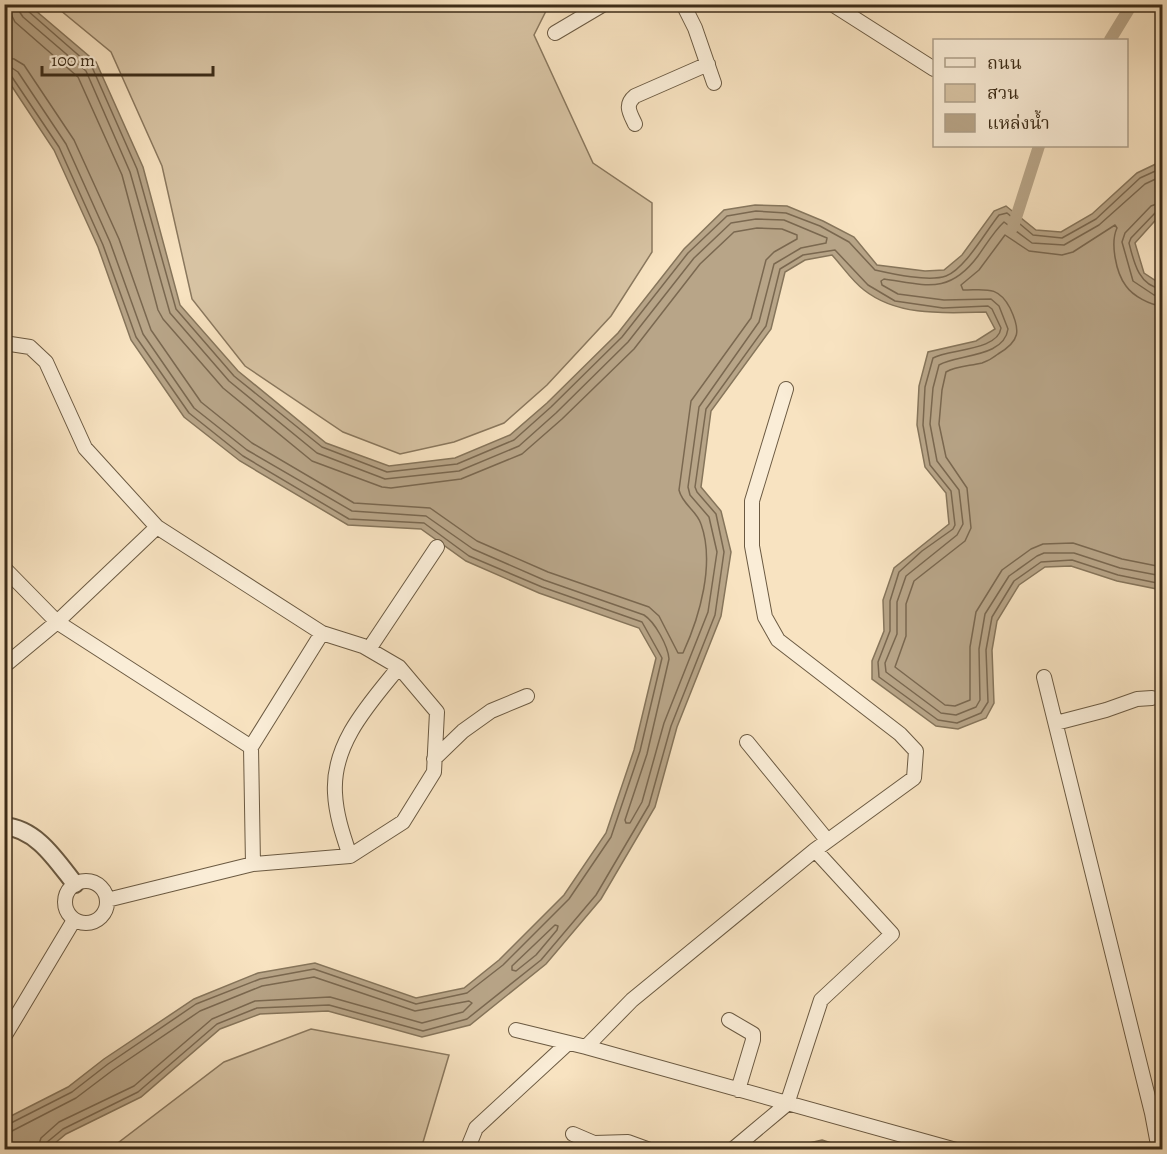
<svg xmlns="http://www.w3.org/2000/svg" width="1167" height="1154" font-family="Alegreya,'Noto Serif Thai',serif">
  <rect width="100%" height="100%" fill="#f8e3c1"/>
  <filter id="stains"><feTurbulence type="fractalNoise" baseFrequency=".00333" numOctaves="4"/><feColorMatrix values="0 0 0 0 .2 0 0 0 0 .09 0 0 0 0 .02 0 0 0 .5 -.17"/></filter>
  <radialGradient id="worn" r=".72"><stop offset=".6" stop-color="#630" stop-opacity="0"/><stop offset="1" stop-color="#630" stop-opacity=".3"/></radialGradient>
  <path fill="#d8c4a4" stroke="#8a785e" stroke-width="1.5" d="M 54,5 L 549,5 L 534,35 L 593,163 L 652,203 L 652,252 L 611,316 L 547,385 L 504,423 L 454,442 L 400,454 L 343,432 L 245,366 L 192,299 L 162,166 L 111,52 Z
    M 311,1029 L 449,1055 L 421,1149 L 110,1149 L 224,1062 Z"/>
  <path fill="#b8a588" stroke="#86755b" stroke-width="1.5" d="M 5,5 L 29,5 L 96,62 L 143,167 L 180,305 L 238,371 L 326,443 L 389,466 L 455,458 L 510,435 L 547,403 L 618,333 L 684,249 L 724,210 L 755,205 L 787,206 L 823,221 L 854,237 L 877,265 L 925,271 L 944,270 L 962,255 L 994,211 L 1006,206 L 1036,230 L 1061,232 L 1092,214 L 1137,173 L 1162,161 L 1162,213 L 1135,243 L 1144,273 L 1162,285 L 1162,590 L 1117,581 L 1071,566 L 1045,567 L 1019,585 L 997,621 L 992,650 L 994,703 L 986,718 L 958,729 L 936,726 L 872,679 L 872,661 L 884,631 L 883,600 L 894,568 L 949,524 L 946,493 L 925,467 L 917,425 L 919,386 L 928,352 L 976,341 L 995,329 L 986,312 C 946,313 898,317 864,290 C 852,281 843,267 832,255 L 805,260 L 785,272 L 771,329 L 711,411 L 701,487 L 721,511 L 731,552 L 721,616 L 677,727 L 655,807 L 601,899 L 546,964 L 470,1025 L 422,1037 L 328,1011 L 260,1014 L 220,1029 L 141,1097 L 66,1134 L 48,1149 L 5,1150 L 5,1119 L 68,1087 L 104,1059 L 194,999 L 258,973 L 315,963 L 416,998 L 464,988 L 499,960 L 564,895 L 606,833 L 634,750 L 656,658 L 639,628 L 539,593 L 466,561 L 421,529 L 348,525 L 240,461 L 184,417 L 131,340 L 98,247 L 54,150 L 5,76 Z
    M 822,1140 L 850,1149 L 783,1149 Z"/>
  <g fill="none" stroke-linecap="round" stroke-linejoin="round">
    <path stroke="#7a6850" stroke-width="1.5" d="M 26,4 L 28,11 L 92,67 L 137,169 L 176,309 L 234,376 L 322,447 L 387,472 L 457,464 L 514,440 L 551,407 L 622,337 L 688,253 L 727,216 L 756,211 L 786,213 L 820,226 L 849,242 L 875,270 C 893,274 929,282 946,276 C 965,269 986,231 999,215 L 1007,213 L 1033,235 L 1062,238 L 1096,219 L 1140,178 L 1162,168
      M 4,57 L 14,59 L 24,65 L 74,140 L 119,239 L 151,330 L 201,402 L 252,443 L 354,503 L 430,508 L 477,541 L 548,572 L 649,607 L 659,616 L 678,653 L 683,653 C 700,616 715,563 701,524 C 697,511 682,504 679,490 L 691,401 L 751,318 L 766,260 L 774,252 L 797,239 L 797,235 L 782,229 L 757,228 L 734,232 L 700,264 L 634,349 L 562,419 L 522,454 L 461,479 L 391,488 L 382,487 L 312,461 L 223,388 L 163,319 L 158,310 L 122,175 L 78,77 L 15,22 L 11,14 L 9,4
      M 4,66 L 12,68 L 18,72 L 66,144 L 110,242 L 143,334 L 194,408 L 247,450 L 352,511 L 426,516 L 473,549 L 544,580 L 644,615 C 655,622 668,646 669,659 L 647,754 L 625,820 L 626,823 L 630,823 L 642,802 L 664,723 L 708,612 L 717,552 L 709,517 L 690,495 L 688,487 L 699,407 L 759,322 L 774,264 L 801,248 L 826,243 L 827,238 L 784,220 L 756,219 L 731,223 L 694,258 L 628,342 L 556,413 L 519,446 L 459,471 L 385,479 L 317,453 L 229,381 L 170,313 L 130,172 L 86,71 L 23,17 L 19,11 L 18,4
      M 4,74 L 12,77 L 59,147 L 103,245 L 136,337 L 189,413 L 243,456 L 349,519 L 424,523 L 469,556 L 542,587 L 642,622 L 662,658 L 640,751 L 611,837 L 569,899 L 503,965 L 467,993 L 416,1004 L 314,969 L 260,979 L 196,1004 L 108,1064 L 72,1092 L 9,1124 L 4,1124
      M 1162,176 L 1145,184 L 1099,225 L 1064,245 L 1032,243 L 1004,222 C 994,231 986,245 978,256 C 949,295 926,285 884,279 L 881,281 L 882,285 L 898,294 L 944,300 L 991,299 L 999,306 L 1008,329 C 1004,358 957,354 939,365 L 933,388 L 930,424 L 937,461 L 959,490 L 963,524 L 957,535 L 906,576 L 897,602 L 897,634 L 885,663 L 886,672 L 941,713 L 956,715 L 976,707 L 980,700 L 979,649 L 985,614 L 1009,576 L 1037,556 L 1044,553 L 1074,553 L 1120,568 L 1162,576
      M 1162,202 L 1151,206 L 1125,233 L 1122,242 L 1133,281 L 1154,295 L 1162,297
      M 1162,210 L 1156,212 L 1131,238 L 1129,243 C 1134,263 1139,286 1162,289
      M 1162,306 C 1150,305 1133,296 1126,286 C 1116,273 1110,243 1117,228 L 1115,225 L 1073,252 L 1062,255 L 1029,251 L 1005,235 L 979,270 L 961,285 L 963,290 C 985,290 998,285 1010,308 C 1021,331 1020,341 998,354 C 993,358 988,361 982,363 C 970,366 956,366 946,372 L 942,390 L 939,424 L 946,457 L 967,488 L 971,528 L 965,541 L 914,581 L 906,604 L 906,636 L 895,667 L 945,705 L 955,706 L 970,700 L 970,647 L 976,612 L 1002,570 L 1031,549 L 1043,544 L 1073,543 L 1122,559 L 1162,567
      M 555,925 L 558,926 L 557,930 L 536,955 L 516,971 L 512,970 L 512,966 Z
      M 4,1132 L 12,1131 L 76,1098 L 113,1070 L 200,1011 L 262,986 L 314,977 L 415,1011 L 469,1001 L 472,1003 L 463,1012 L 422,1023 L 330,997 L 255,1001 L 212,1019 L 134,1086 L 59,1122 L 41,1138 L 37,1150
      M 45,1150 L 46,1143 L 63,1129 L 138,1092 L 217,1024 L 257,1008 L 329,1005 L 423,1031 L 467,1019 L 541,960 L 596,895 L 649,805 L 671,726 L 715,615 L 724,552 L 716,514 L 697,492 L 695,487 L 706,409 L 766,326 L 780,269 L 803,255 L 835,250 L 868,285 L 895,301 L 943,308 L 988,306 L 992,309 L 1001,328 C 998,351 948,349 933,358 L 925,387 L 923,425 L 930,465 L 951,491 L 955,525 L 953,529 L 922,551 L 899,572 L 890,601 L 890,631 L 878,662 L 879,677 L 938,720 L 957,723 L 981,713 L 988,702 L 986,650 L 992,617 L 1014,581 L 1041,562 L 1072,560 L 1118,575 L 1162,584"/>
    <path stroke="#b8a588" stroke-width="12" d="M 1110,40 L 1132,4
      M 1013,227 L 1039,146"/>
    <g stroke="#6b5a42" stroke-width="16">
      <path id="minor" d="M 683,4 L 695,28 L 714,83
        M 832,4 L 934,69
        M 555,33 L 604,4
        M 635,124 C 630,113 624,105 635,96 L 708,64
        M 4,343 L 30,347 L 46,362 L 85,448 L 157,527 L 322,633 L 363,646 L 399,667 L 437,712 L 434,772 L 403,822 L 350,856 L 253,864 L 107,900
        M 4,568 L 57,622 L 251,747 L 253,864
        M 369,649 L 437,547
        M 4,666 L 57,622 L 157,527
        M 1044,677 L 1152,1113 L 1159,1150
        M 1056,723 L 1106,710 L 1137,699 L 1152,698
        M 747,742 L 827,840
        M 251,747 L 322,633
        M 434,759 L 463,731 L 491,711 L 527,696
        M 350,856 C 343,835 336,815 335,793 C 332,743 370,703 399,667
        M65 902a21 21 0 1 1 42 0a21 21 0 1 1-42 0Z
        M 729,1020 L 753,1034 L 753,1040 L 738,1090
        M 516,1030 L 586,1047 L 956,1150
        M 4,1037 L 74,920
        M 586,1047 L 632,1000 L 815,850 L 914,778 L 916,751 L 900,734 L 778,640 L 765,617 L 752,546 L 752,501 L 786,389
        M 573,1134 L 594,1143 L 628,1142 L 650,1150
        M 467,1150 L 476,1128 L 568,1043
        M 732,1150 L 787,1104 L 821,1000 L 892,934 L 815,850"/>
    </g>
    <g stroke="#6b5a42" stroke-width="20">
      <path id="tertiary" d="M 4,826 C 37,829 56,860 75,884"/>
    </g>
    <use href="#minor" stroke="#faedd7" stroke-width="14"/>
    <use href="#tertiary" stroke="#faedd7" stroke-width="16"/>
  </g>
  <rect width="1167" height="1154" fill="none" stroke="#f8e3c1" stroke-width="24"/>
  <rect x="6" y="6" width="1155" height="1142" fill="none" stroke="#3c2c18" stroke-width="3"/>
  <rect x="12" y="12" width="1143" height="1130" fill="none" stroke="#3c2c18" stroke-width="1.5"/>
  <rect x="933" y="39" width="195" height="108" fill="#faedd7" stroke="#aea08b" stroke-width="1.5"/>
  <rect x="945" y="58" width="30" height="9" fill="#faedd7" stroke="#aea08b" stroke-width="1.5"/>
  <text x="987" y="69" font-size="18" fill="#3c2c18">ถนน</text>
  <rect x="945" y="84" width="30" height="18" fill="#d8c4a4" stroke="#aea08b" stroke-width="1.5"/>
  <text x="987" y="99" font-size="18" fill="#3c2c18">สวน</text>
  <rect x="945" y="114" width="30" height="18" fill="#b8a588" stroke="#aea08b" stroke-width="1.5"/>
  <text x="987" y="129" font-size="18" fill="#3c2c18">แหล่งน้ำ</text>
  <path d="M42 66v9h171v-9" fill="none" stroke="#3c2c18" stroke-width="3"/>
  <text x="51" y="66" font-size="18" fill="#3c2c18" stroke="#faedd7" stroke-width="4.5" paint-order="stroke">100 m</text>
  <rect width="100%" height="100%" filter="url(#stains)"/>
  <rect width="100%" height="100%" fill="url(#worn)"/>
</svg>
